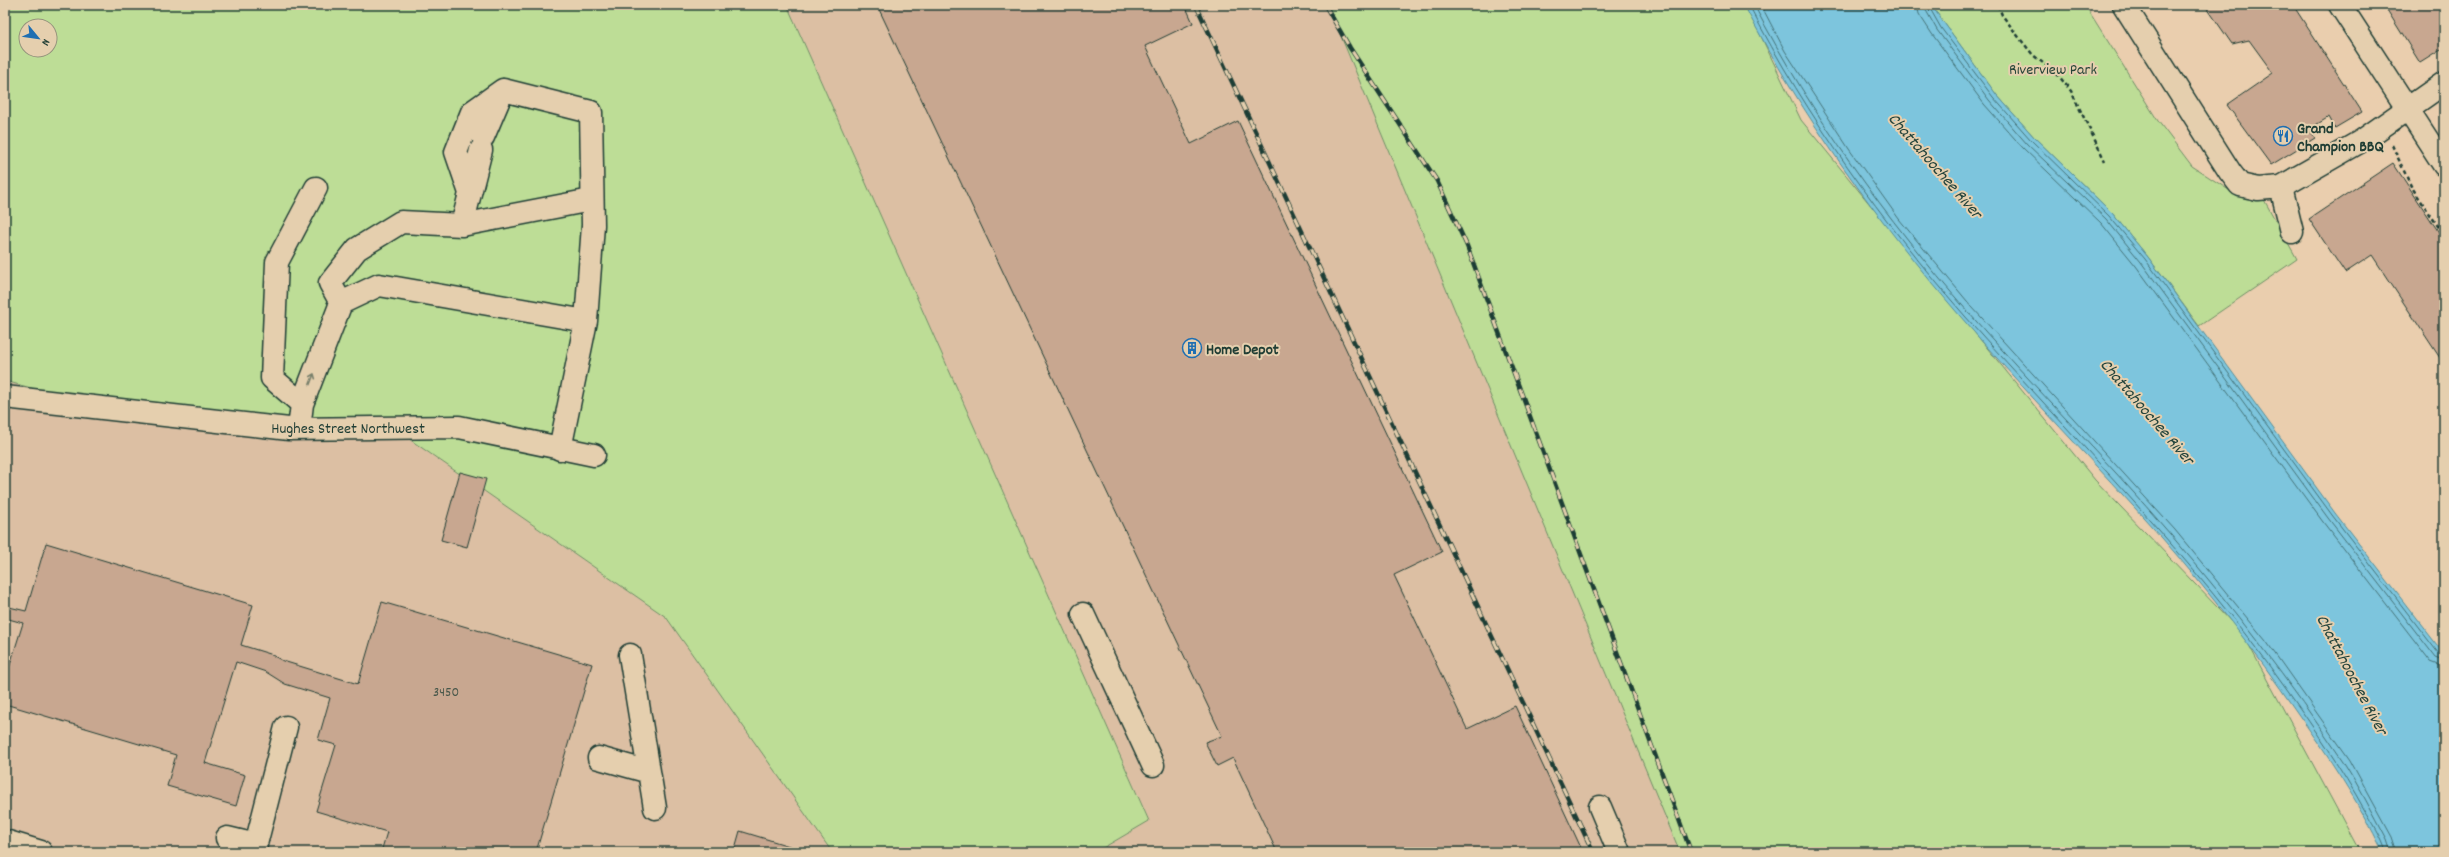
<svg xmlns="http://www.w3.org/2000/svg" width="2449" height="857" font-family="Dekko,sans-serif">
  <rect width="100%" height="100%" fill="#eaceae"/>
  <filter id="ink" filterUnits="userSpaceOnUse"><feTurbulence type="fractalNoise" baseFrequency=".025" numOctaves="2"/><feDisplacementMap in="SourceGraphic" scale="8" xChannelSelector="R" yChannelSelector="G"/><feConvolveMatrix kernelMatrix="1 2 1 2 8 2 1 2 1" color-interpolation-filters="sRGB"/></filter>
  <g filter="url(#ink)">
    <path fill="#dcbfa3" d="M 787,5 L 1328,5 L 1680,852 L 1096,852 L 1149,820 Z
      M 5,381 L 72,399 L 399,432 L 666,617 L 832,852 L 5,852 Z"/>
    <path fill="#bddd96" stroke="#6e8d65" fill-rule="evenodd" d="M 5,5 L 787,5 L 1149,821 L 1096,852 L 832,852 L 666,617 L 399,432 L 72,399 L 5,381 ZM 26,26 L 50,26 L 50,50 L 26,50 Z
      M 1328,5 L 1746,5 L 1801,120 L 2095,480 L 2243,634 L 2360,852 L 1680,852 Z
      M 1931,5 L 2085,5 L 2158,121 L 2192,166 L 2235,194 L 2258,189 L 2297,259 L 2199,326 L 2148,257 L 2112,213 L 2034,137 L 1996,94 Z"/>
    <path fill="#7dc5dd" stroke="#578f99" d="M 1744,5 L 1931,5 L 1996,94 L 2034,137 L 2112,213 L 2148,257 L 2335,513 L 2444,654 L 2444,852 L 2383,852 C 2359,802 2328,756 2296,711 C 2255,651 2210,593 2162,538 C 2095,463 2025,392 1960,316 C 1877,220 1803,118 1744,5 Z"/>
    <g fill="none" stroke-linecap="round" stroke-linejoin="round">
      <path stroke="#457378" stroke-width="1" d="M 1749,5 C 1807,117 1882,221 1965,316 C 2075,440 2193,557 2289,693 C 2316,731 2342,769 2364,809 C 2372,823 2382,837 2386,852
        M 1754,5 C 1812,116 1886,218 1968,312 C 2034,387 2105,458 2171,535 C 2233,607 2290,682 2343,761 C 2359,786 2373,814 2387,840 L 2391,852
        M 1761,5 L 1785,51 L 1849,149 L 1899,219 L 1972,307 L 2175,530 L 2266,641 L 2350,760 L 2392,837 L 2397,852
        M 1917,5 L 1919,14 L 1932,34 L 1984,104 L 2023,148 L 2101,223 L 2136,266 L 2323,522 L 2431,662 L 2444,667
        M 1923,5 L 1937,30 L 1989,100 L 2027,144 L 2106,219 L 2141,262 L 2328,518 L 2436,658 L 2444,661
        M 1928,5 L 1941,28 L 1993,97 L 2031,140 L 2109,216 L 2145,259 L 2332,515 L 2439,654 L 2444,656"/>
    </g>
    <path fill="#c8a790" stroke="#1f3d34" d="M 877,5 L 1185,5 L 1193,23 L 1145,46 L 1191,144 L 1238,121 L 1442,552 L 1394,575 L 1467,729 L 1515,706 L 1583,852 L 1277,852 L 1233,758 L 1217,766 L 1205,742 L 1222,736 Z
      M 2205,5 L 2293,5 L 2362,112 L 2335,128 L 2329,117 L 2309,129 L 2315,138 L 2271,165 L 2227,105 L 2273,73 L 2249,40 L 2232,44 Z
      M 2384,5 L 2444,5 L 2444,48 L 2420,63 Z
      M 2393,163 L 2444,240 L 2444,364 L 2372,255 L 2345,273 L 2309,219 Z
      M 460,472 L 486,479 L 467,547 L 441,540 Z
      M 46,543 L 253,605 L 241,645 L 270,654 L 283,661 L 358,684 L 382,602 L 592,664 L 536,852 L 381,852 L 387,832 L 316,811 L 336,745 L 318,740 L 330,698 L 285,684 L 266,672 L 236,662 L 205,763 L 245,775 L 236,806 L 167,786 L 176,755 L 5,704 L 5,681 L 23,623 L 5,618 L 5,606 L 26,611 Z
      M 740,831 L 809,852 L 734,852 Z"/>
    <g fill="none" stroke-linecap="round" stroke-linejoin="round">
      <g stroke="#1f3d34" stroke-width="25">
        <path id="minor" d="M 2124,5 L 2230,172 L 2240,185 L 2258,189 L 2281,187 L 2363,140 L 2444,83
          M 2340,5 L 2444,165
          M 483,137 L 503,90 L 591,112 L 593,225 L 586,321 L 560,449
          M 2281,187 L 2292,232
          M 470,193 L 456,152 L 472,112 L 503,90
          M 462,225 L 591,200
          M 341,303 L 379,285 L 586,321
          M 5,397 L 289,429 L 459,427 L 594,455
          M 302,404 L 272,378 L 277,262 L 316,188
          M 299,429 L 302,404 L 341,303 L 330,283 L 357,249 L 401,222 L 462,225 L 481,150
          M 1083,614 L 1153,765
          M 630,655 L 655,808
          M 599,758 L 649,772
          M 1600,807 L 1619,852
          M 227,838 L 256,845
          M 5,841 L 41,852
          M 254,852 L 286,727"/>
      </g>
      <path stroke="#1f3d34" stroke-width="2.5" stroke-dasharray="4 3" stroke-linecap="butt" d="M 1998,5 L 2002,15 L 2021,40 L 2033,55 L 2058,75 L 2071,91 L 2105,161
        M 2392,145 L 2411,186 L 2444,235"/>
      <use href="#minor" stroke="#e5cfae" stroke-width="22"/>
      <g stroke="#1f3d34" stroke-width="4.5">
        <path id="rail" d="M 1196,5 L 1593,852
          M 1325,5 L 1350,48 L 1437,181 L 1467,246 L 1691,852"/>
      </g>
      <use href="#rail" stroke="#e5cfae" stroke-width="3" stroke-dasharray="9" stroke-linecap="butt"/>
    </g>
    <defs><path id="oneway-shaft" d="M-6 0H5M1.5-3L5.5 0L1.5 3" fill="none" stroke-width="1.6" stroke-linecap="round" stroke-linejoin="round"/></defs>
    <use stroke="#787f6b" href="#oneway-shaft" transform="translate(312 379) rotate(-69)"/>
  </g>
  <defs>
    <g id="restaurant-ring" transform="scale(1)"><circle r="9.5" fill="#e5cfae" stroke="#1f6fb2" stroke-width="1.5"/><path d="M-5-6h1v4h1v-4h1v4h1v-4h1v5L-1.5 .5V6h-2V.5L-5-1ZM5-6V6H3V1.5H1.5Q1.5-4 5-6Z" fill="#1f6fb2"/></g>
    <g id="building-ring" transform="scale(1)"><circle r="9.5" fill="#e5cfae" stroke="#1f6fb2" stroke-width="1.5"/><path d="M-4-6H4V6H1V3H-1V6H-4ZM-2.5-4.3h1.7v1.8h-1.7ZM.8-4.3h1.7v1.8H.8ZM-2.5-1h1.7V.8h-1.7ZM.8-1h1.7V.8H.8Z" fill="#1f6fb2"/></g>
  </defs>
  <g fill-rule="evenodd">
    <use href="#restaurant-ring" x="2283" y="136"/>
    <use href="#building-ring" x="1192" y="348"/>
  </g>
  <g text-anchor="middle" stroke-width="4" stroke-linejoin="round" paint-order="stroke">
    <g font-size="14" fill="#49584b">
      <text x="446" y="696">3450</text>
    </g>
    <g font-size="16" fill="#274539" stroke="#e5cfae">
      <text x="2053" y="74">Riverview Park</text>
    </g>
    <g font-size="16" font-weight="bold" fill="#1f3d34" stroke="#e5cfae" text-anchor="start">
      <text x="2297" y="133">Grand<tspan x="2297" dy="18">Champion BBQ</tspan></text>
      <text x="1206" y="354">Home Depot</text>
    </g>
    <g font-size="16" fill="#1f3d34" stroke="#e5cfae">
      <text x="348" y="433">Hughes Street Northwest</text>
    </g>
    <g font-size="17" font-style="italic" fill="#24443c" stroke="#e5cfae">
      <text transform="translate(1936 165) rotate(49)" y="6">Chattahoochee River</text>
      <text transform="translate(2148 411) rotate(49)" y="6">Chattahoochee River</text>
      <text transform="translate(2353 674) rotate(62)" y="6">Chattahoochee River</text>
    </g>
  </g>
  <rect width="2449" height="857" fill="none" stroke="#e5cfae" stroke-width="20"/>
  <rect x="10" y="10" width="2429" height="837" fill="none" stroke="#1f3d34" stroke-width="1.5" filter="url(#ink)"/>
  <g transform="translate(38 38) rotate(119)"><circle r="19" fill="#e5cfae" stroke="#96957d"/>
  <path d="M0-3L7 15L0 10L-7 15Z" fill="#1f6fb2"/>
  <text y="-6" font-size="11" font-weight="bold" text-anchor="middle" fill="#1f3d34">N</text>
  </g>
</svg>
